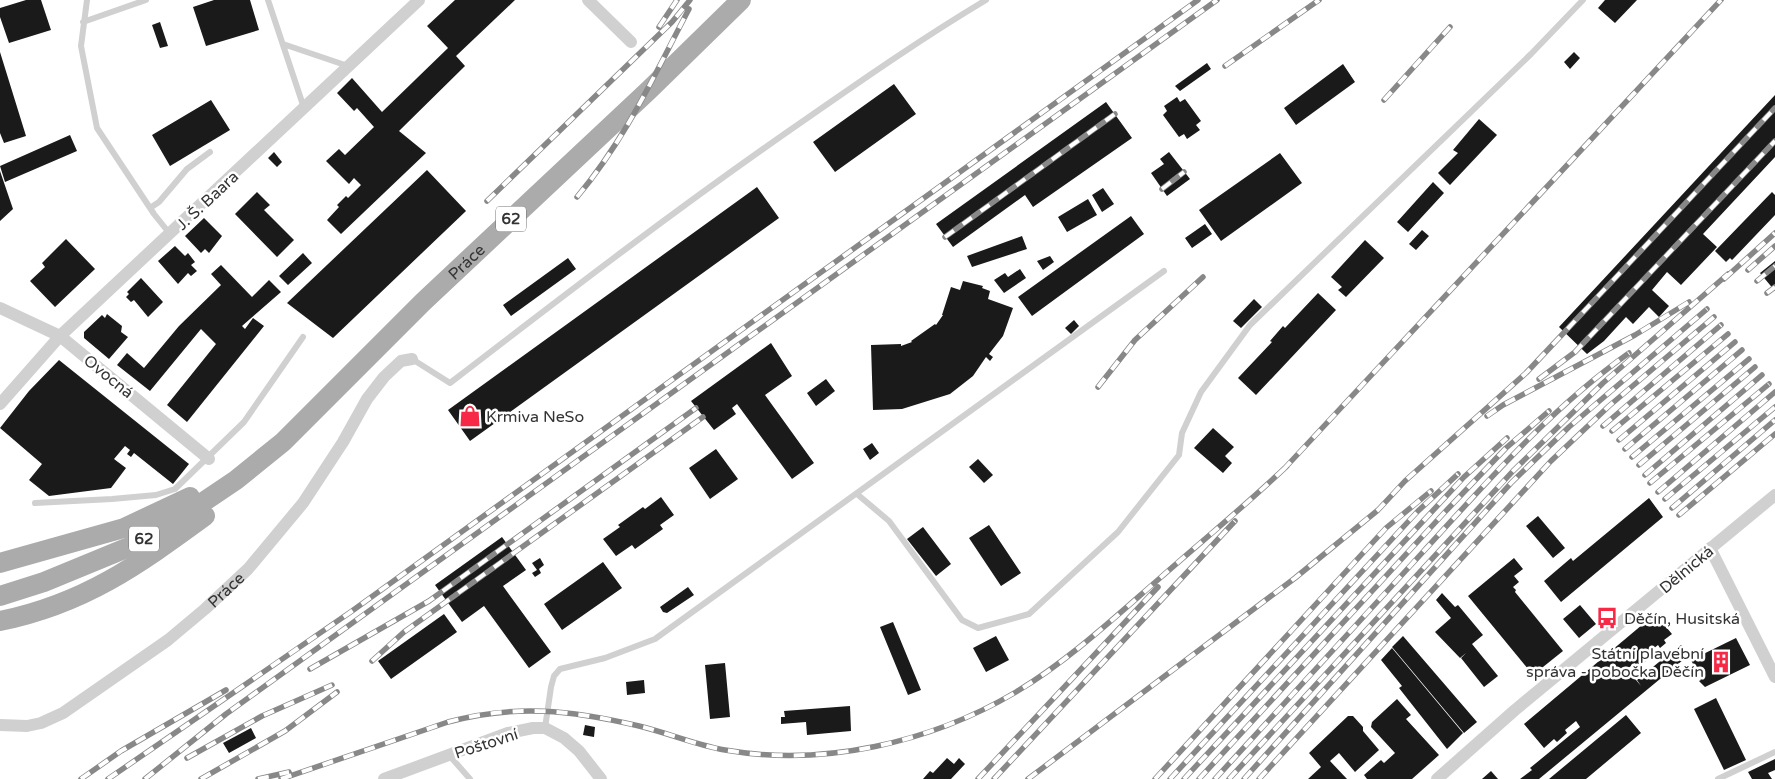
<svg xmlns="http://www.w3.org/2000/svg" width="1775" height="779" font-family="'Varela Round',sans-serif">
  <rect width="100%" height="100%" fill="#fff"/>
  <path fill="#1a1a1a" d="M 26,0 L 41,0 L 51,30 L 9,43 L 0,17 L 0,8 Z
    M 214,0 L 250,0 L 259,30 L 206,46 L 193,7 Z
    M 455,0 L 515,0 L 456,56 L 465,66 L 399,131 L 426,153 L 341,234 L 327,220 L 339,207 L 337,205 L 346,196 L 348,198 L 361,185 L 354,178 L 349,184 L 326,161 L 339,149 L 345,155 L 374,127 L 357,108 L 354,111 L 337,93 L 352,78 L 382,112 L 448,48 L 427,26 Z
    M 1605,0 L 1637,0 L 1615,23 L 1598,8 Z
    M 160,22 L 168,46 L 160,48 L 152,25 Z
    M 0,52 L 26,136 L 4,143 L 0,133 Z
    M 1574,52 L 1580,58 L 1570,69 L 1564,62 Z
    M 1207,63 L 1211,69 L 1180,91 L 1175,86 Z
    M 1343,64 L 1355,82 L 1296,125 L 1284,108 Z
    M 894,84 L 916,114 L 835,172 L 813,142 Z
    M 1775,95 L 1775,157 L 1703,234 L 1717,247 L 1681,285 L 1667,272 L 1652,290 L 1669,306 L 1659,317 L 1649,307 L 1633,324 L 1626,317 L 1604,341 L 1587,354 L 1559,327 Z
    M 1177,97 L 1180,102 L 1185,99 L 1201,121 L 1196,125 L 1200,130 L 1187,139 L 1184,134 L 1179,137 L 1163,115 L 1167,111 L 1164,106 Z
    M 211,100 L 230,130 L 170,166 L 152,135 Z
    M 1106,102 L 1132,138 L 1033,207 L 1025,195 L 953,247 L 936,224 Z
    M 1479,119 L 1497,135 L 1450,185 L 1438,173 L 1458,153 L 1453,150 Z
    M 70,135 L 77,151 L 5,182 L 0,166 Z
    M 274,152 L 282,162 L 277,167 L 268,158 Z
    M 1169,152 L 1190,179 L 1167,196 L 1151,173 L 1164,164 L 1160,159 Z
    M 1280,153 L 1302,183 L 1221,241 L 1199,210 Z
    M 427,170 L 466,211 L 333,338 L 287,303 Z
    M 0,171 L 13,209 L 0,221 Z
    M 1433,182 L 1444,193 L 1408,232 L 1397,222 Z
    M 757,187 L 779,218 L 470,441 L 448,410 Z
    M 1103,188 L 1114,204 L 1102,212 L 1092,195 Z
    M 257,192 L 270,205 L 264,210 L 294,240 L 277,257 L 235,214 Z
    M 1772,192 L 1775,195 L 1775,215 L 1735,257 L 1732,260 L 1730,258 L 1726,262 L 1715,251 Z
    M 1088,199 L 1097,215 L 1067,232 L 1058,217 Z
    M 1131,216 L 1144,234 L 1032,316 L 1018,297 Z
    M 204,218 L 222,236 L 209,253 L 205,249 L 201,253 L 185,236 Z
    M 1205,224 L 1212,234 L 1192,248 L 1185,238 Z
    M 1422,230 L 1429,236 L 1416,250 L 1409,244 Z
    M 1022,236 L 1027,249 L 972,267 L 967,256 Z
    M 66,239 L 95,269 L 55,307 L 30,281 L 45,267 L 42,263 Z
    M 1365,240 L 1384,258 L 1346,297 L 1338,290 L 1342,287 L 1331,277 Z
    M 175,246 L 185,256 L 188,253 L 195,262 L 191,265 L 197,271 L 191,276 L 188,273 L 178,284 L 158,261 Z
    M 303,253 L 312,263 L 288,285 L 279,276 Z
    M 1050,256 L 1054,262 L 1043,270 L 1037,261 Z
    M 568,258 L 576,269 L 511,316 L 503,305 Z
    M 1775,261 L 1775,291 L 1760,273 Z
    M 221,265 L 252,297 L 269,280 L 281,292 L 242,326 L 245,329 L 253,318 L 264,326 L 187,422 L 167,405 L 216,344 L 201,329 L 150,391 L 117,365 L 127,353 L 144,368 L 179,326 L 221,285 L 211,274 Z
    M 1020,269 L 1026,278 L 1004,293 L 994,280 L 1005,273 L 1008,277 Z
    M 141,278 L 163,302 L 148,317 L 134,300 L 131,302 L 126,297 L 129,294 L 127,292 Z
    M 963,281 L 983,286 L 982,288 L 990,291 L 988,299 L 1013,308 L 1003,336 L 989,354 L 993,357 L 990,361 L 986,357 L 973,376 L 950,394 L 902,409 L 873,410 L 871,345 L 901,344 L 901,346 L 912,342 L 911,341 L 935,324 L 936,325 L 943,315 L 942,315 L 951,287 L 960,290 Z
    M 1318,293 L 1336,310 L 1256,395 L 1238,378 L 1272,342 L 1270,341 L 1283,326 L 1285,328 Z
    M 1254,299 L 1262,307 L 1241,328 L 1233,321 Z
    M 107,314 L 122,326 L 121,332 L 128,337 L 109,359 L 84,338 L 84,332 L 102,315 L 105,318 Z
    M 1074,320 L 1079,326 L 1071,334 L 1065,328 Z
    M 771,343 L 792,376 L 765,395 L 814,463 L 792,479 L 737,404 L 732,408 L 736,414 L 714,430 L 691,401 Z
    M 59,360 L 189,464 L 173,484 L 134,453 L 131,457 L 127,454 L 130,450 L 125,446 L 114,459 L 126,468 L 111,488 L 49,496 L 29,480 L 42,464 L 0,428 L 29,391 Z
    M 826,379 L 835,391 L 816,406 L 807,393 Z
    M 1213,428 L 1234,447 L 1225,456 L 1232,463 L 1223,473 L 1194,448 Z
    M 872,443 L 879,453 L 870,460 L 863,449 Z
    M 716,449 L 738,479 L 710,499 L 689,468 Z
    M 978,459 L 993,475 L 984,483 L 969,467 Z
    M 661,497 L 674,515 L 660,525 L 663,529 L 635,549 L 632,545 L 616,556 L 603,539 L 620,527 L 618,525 L 643,507 L 645,509 Z
    M 1649,498 L 1663,517 L 1561,602 L 1544,581 L 1571,558 L 1573,561 Z
    M 1538,516 L 1565,548 L 1553,558 L 1526,526 Z
    M 989,525 L 1021,573 L 1001,586 L 969,538 Z
    M 923,527 L 951,564 L 936,576 L 907,539 Z
    M 502,537 L 526,570 L 503,586 L 551,652 L 529,668 L 484,606 L 462,622 L 435,585 Z
    M 540,558 L 544,565 L 539,569 L 541,573 L 535,577 L 532,573 L 537,570 L 532,563 Z
    M 1514,558 L 1523,569 L 1514,576 L 1519,582 L 1513,587 L 1516,590 L 1515,592 L 1563,651 L 1533,675 L 1468,596 Z
    M 603,562 L 622,588 L 562,630 L 544,604 Z
    M 688,587 L 694,595 L 667,613 L 663,612 L 660,607 Z
    M 1442,593 L 1455,607 L 1458,605 L 1483,635 L 1472,644 L 1498,676 L 1484,687 L 1461,658 L 1466,653 L 1460,658 L 1435,632 L 1451,618 L 1436,600 Z
    M 1580,605 L 1596,624 L 1579,638 L 1563,619 Z
    M 444,614 L 457,632 L 391,679 L 378,661 Z
    M 1655,614 L 1672,634 L 1664,640 L 1666,643 L 1660,648 L 1658,645 L 1644,656 L 1647,660 L 1638,668 L 1635,663 L 1627,669 L 1641,686 L 1637,680 L 1670,653 L 1672,655 L 1681,645 L 1685,649 L 1683,660 L 1539,779 L 1520,779 L 1532,770 L 1530,768 L 1580,727 L 1576,721 L 1565,730 L 1567,733 L 1557,742 L 1554,739 L 1544,748 L 1524,724 Z
    M 893,622 L 921,690 L 908,695 L 880,627 Z
    M 996,636 L 1009,660 L 986,672 L 973,648 Z
    M 1403,636 L 1477,722 L 1464,733 L 1392,647 Z
    M 1736,638 L 1750,665 L 1705,687 L 1699,681 L 1701,680 L 1691,660 Z
    M 1392,648 L 1463,733 L 1447,749 L 1399,688 L 1402,686 L 1381,660 Z
    M 725,663 L 730,717 L 710,719 L 705,665 Z
    M 644,680 L 645,693 L 627,695 L 626,682 Z
    M 1716,698 L 1746,760 L 1724,770 L 1694,709 Z
    M 1397,699 L 1411,715 L 1406,719 L 1439,755 L 1412,779 L 1367,779 L 1364,775 L 1381,760 L 1384,763 L 1395,753 L 1371,727 L 1372,722 Z
    M 850,706 L 851,731 L 807,735 L 806,722 L 781,724 L 781,717 L 785,717 L 784,711 Z
    M 1626,715 L 1641,733 L 1586,779 L 1549,779 Z
    M 1348,716 L 1353,716 L 1363,727 L 1363,731 L 1379,750 L 1355,772 L 1339,753 L 1330,761 L 1347,779 L 1308,779 L 1321,767 L 1309,753 Z
    M 585,725 L 595,727 L 594,737 L 583,735 Z
    M 251,728 L 256,738 L 229,753 L 223,743 Z
    M 947,758 L 954,764 L 959,758 L 965,764 L 951,779 L 923,779 L 930,771 L 933,773 Z
    M 1775,759 L 1775,770 L 1768,773 L 1772,779 L 1752,779 L 1748,772 Z
    M 1491,771 L 1498,779 L 1482,779 Z"/>
  <g fill="none" stroke-linecap="round" stroke-linejoin="round">
    <path stroke="#d0d0d0" stroke-width="6" d="M 87,0 L 81,46 L 97,128 L 154,214 L 170,234
      M 268,0 L 304,108
      M 83,22 L 146,0
      M 283,44 L 348,66
      M 150,208 L 159,202 L 187,169 L 210,152
      M 412,359 L 450,383 C 567,293 684,203 806,119 C 865,78 924,37 986,0
      M 857,494 L 889,521 L 962,620 L 978,628 L 1029,614 L 1118,532 L 1179,455 L 1182,433 L 1201,392 L 1250,325 L 1531,54 L 1583,0
      M 35,503 L 112,499 L 156,495 L 175,489 L 244,422 L 303,337
      M 545,728 L 551,687 L 554,676 L 560,669 L 605,658 L 655,639 L 1164,271
      M 449,755 L 470,779
      M 1718,779 L 1775,752"/>
    <g stroke="#d0d0d0" stroke-width="12">
      <path d="M 588,0 L 631,42"/>
      <path d="M 0,308 L 60,336 L 209,459"/>
      <path d="M 0,404 L 60,336 L 419,0"/>
      <path d="M 1710,548 L 1775,677"/>
      <path id="s1" d="M 0,725 L 27,726 L 41,723 L 63,713 L 168,640 L 205,609 L 248,569 L 303,503 L 343,442 L 367,399 L 384,377 L 401,361 L 412,359"/>
      <path d="M 384,779 L 508,733 L 533,728 L 545,728 L 564,738 L 579,751 L 601,779"/>
      <path d="M 1437,779 L 1515,710 L 1775,495"/>
    </g>
    <g stroke="#ababab" stroke-width="20">
      <path d="M 0,563 L 124,528 L 190,497"/>
      <path id="s2" d="M 0,596 L 44,582 L 129,547 L 184,515 L 236,480 L 283,442 L 423,302 L 649,90 L 741,0"/>
      <path d="M 0,621 C 84,604 138,565 205,516"/>
    </g>
    <g stroke="#888" stroke-width="5.5">
      <path id="rail" d="M 659,27 L 677,0
        M 1225,66 L 1319,0
        M 1384,100 L 1450,27
        M 1162,189 L 1184,172
        M 577,197 C 627,137 653,77 689,9
        M 487,201 L 672,22 L 690,0
        M 945,237 L 1115,114
        M 1748,270 L 1775,246
        M 1724,279 L 1775,233
        M 1757,281 L 1775,266
        M 1767,293 L 1775,287
        M 1539,379 L 1575,352 L 1775,141
        M 1098,387 L 1135,340 L 1203,277
        M 1487,416 L 1503,405 L 1635,335 L 1689,302
        M 1603,426 L 1721,325
        M 1612,431 L 1728,334
        M 1619,440 L 1735,342
        M 1625,449 L 1742,350
        M 1632,457 L 1749,359
        M 1639,465 L 1755,367
        M 1283,470 L 1721,0
        M 1645,475 L 1762,375
        M 1650,483 L 1769,384
        M 1658,492 L 1775,392
        M 1665,499 L 1775,407
        M 1672,508 L 1775,420
        M 1679,515 L 1775,434
        M 372,661 L 404,632 L 703,417
        M 310,669 L 429,601 L 696,408
        M 187,758 L 262,716 L 332,685
        M 81,779 L 121,751 L 226,690
        M 108,779 L 352,611 L 1198,0
        M 145,779 L 226,714 L 1217,0
        M 201,779 L 285,731 L 337,692
        M 258,779 L 289,772
        M 281,779 L 448,722 C 515,704 571,710 639,726 C 668,733 696,745 725,750 C 823,767 930,743 1016,692 C 1068,661 1114,618 1160,578 C 1202,541 1246,505 1287,466
        M 978,779 L 1158,587
        M 994,779 L 1235,521
        M 1028,779 L 1295,578 L 1378,510 L 1405,481 L 1526,373 L 1775,108
        M 1155,779 L 1386,528 L 1431,491
        M 1170,779 L 1418,511 L 1458,474
        M 1184,779 L 1464,477 L 1507,438
        M 1199,779 L 1444,513 L 1506,448 L 1549,411
        M 1215,779 C 1284,704 1353,628 1422,553 C 1486,483 1551,408 1629,353
        M 1229,779 L 1513,471 L 1603,383 L 1728,274
        M 1244,779 L 1512,482 L 1569,427 L 1707,309
        M 1259,779 L 1551,461 L 1609,406 L 1714,317"/>
    </g>
    <use href="#rail" stroke="#fff" stroke-width="4" stroke-dasharray="11" stroke-linecap="butt"/>
  </g>
  <defs>
    <g id="shop-bare" transform="scale(1.725)"><path d="M-5-2.5h2.3a2.7 3.5 0 0 1 5.4 0H5L5.5 6h-11ZM-1.5-2.5h3a1.5 2.3 0 0 0-3 0Z" fill="#f62946" stroke="#fff" stroke-width="2.5" paint-order="stroke"/></g>
    <g id="bus-bare" transform="scale(1.725)"><path d="M-5-6H5V4H4V6H2V4H-2V6H-4V4H-5ZM-3.5-4V0h7V-4ZM-3.5 1.2v1.5H-2V1.2ZM2 1.2v1.5H3.5V1.2Z" fill="#f62946" stroke="#fff" stroke-width="2.5" paint-order="stroke"/></g>
    <g id="building-bare" transform="scale(1.725)"><path d="M-4-6H4V6H1V3H-1V6H-4ZM-2.5-4.3h1.7v1.8h-1.7ZM.8-4.3h1.7v1.8H.8ZM-2.5-1h1.7V.8h-1.7ZM.8-1h1.7V.8H.8Z" fill="#f62946" stroke="#fff" stroke-width="2.5" paint-order="stroke"/></g>
  </defs>
  <g fill-rule="evenodd">
    <use href="#shop-bare" x="470" y="416"/>
    <use href="#bus-bare" x="1607" y="618"/>
    <use href="#building-bare" x="1721" y="662"/>
  </g>
  <g text-anchor="middle" stroke-width="5" stroke-linejoin="round" paint-order="stroke">
    <g fill="#fff" stroke="#707070" stroke-width="1">
      <rect x="496" y="206.5" width="30" height="25" rx="4"/>
      <rect x="129" y="526.5" width="30" height="25" rx="4"/>
    </g>
    <g font-size="15" font-weight="bold" fill="#333">
      <text x="511" y="224">62</text>
      <text x="144" y="544">62</text>
    </g>
    <g font-size="16" fill="#333" stroke="#fff">
      <text transform="translate(207 200) rotate(-43)" y="6">J. Š. Baara</text>
      <text dy="6" stroke="none"><textPath href="#s2" startOffset="582">Práce</textPath></text>
      <text transform="translate(109 376) rotate(39)" y="6">Ovocná</text>
      <text transform="translate(1686 569) rotate(-40)" y="6">Dělnická</text>
      <text dy="6" stroke="none"><textPath href="#s1" startOffset="270">Práce</textPath></text>
      <text transform="translate(486 743) rotate(-18)" y="6">Poštovní</text>
    </g>
    <g font-size="16" fill="#333" stroke="#fff" text-anchor="start">
      <text x="486" y="422">Krmiva NeSo</text>
      <text x="1624" y="624">Děčín, Husitská</text>
      <text x="1704" y="659" text-anchor="end">Státní plavební<tspan x="1704" dy="18">správa - pobočka Děčín</tspan></text>
    </g>
  </g>
</svg>
